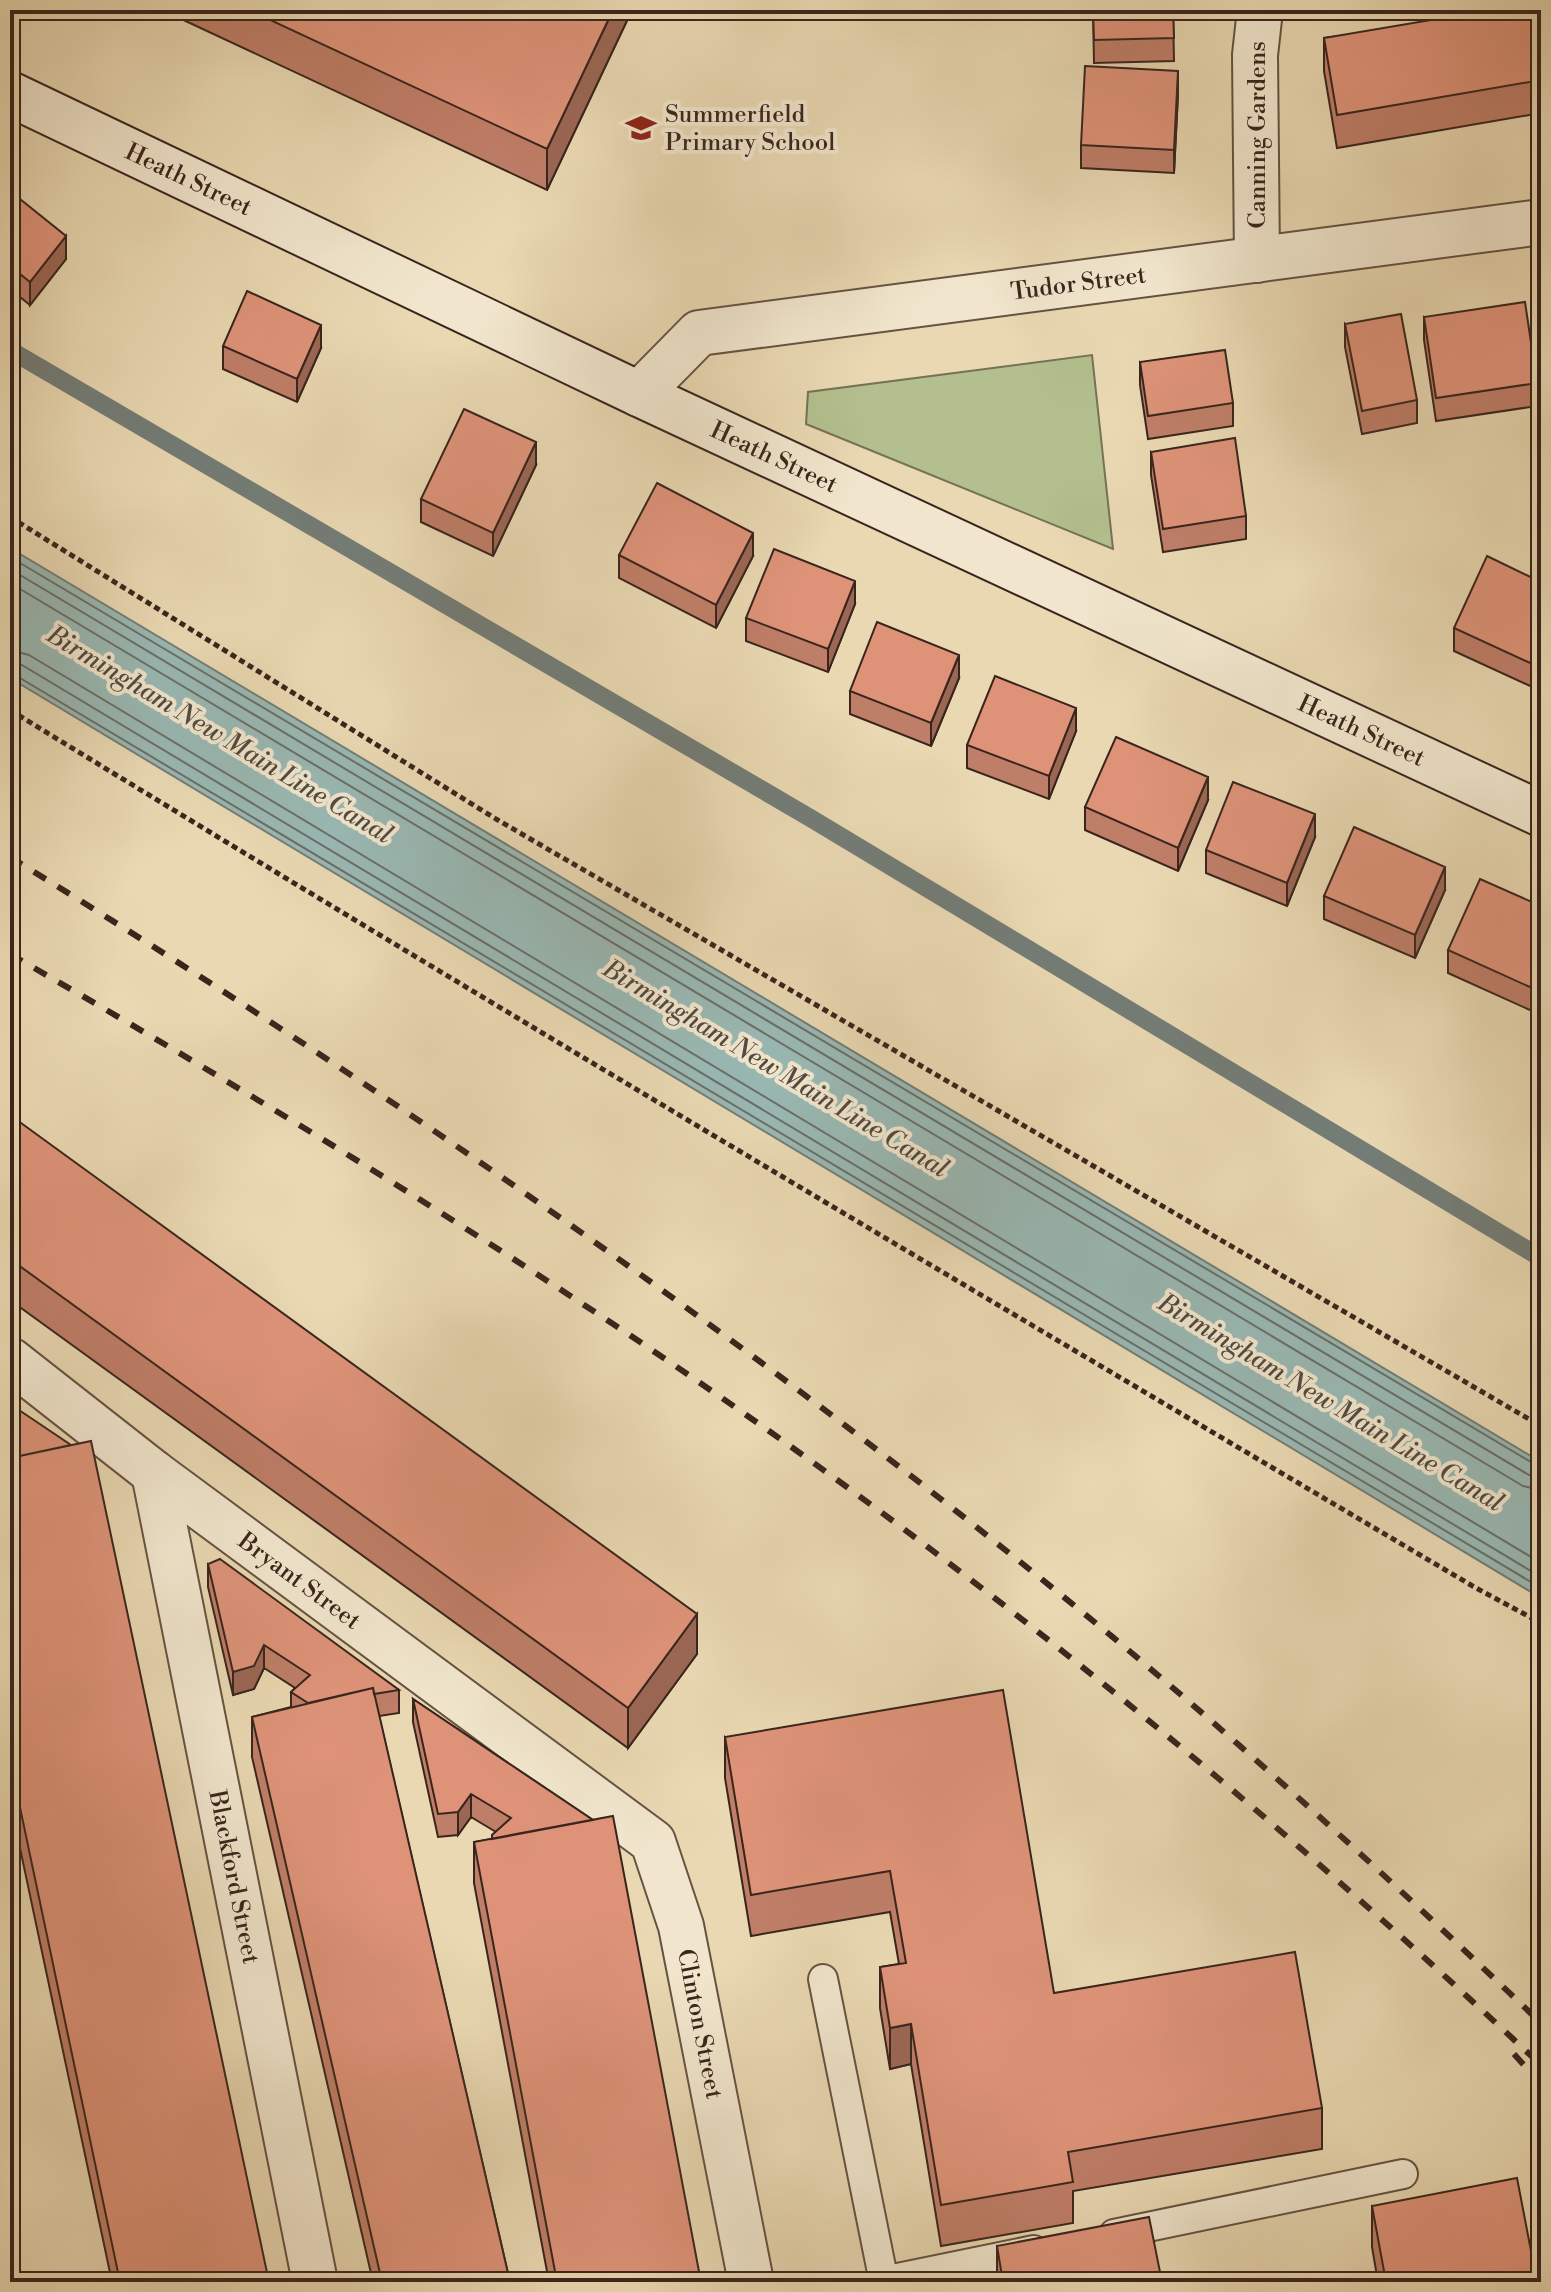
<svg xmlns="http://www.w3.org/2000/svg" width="1551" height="2292" font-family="'Libre Bodoni',serif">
  <rect width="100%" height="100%" fill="#e9d8b2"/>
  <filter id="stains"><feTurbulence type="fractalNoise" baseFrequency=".0025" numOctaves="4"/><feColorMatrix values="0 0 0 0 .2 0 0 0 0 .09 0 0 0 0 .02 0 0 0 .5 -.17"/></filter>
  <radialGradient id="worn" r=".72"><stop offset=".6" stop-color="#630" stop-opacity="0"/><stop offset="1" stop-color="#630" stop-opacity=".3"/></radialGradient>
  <path fill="#b3bf8e" stroke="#767256" stroke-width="2" d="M 1092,355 L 1113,549 L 806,424 L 808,392 Z"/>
  <path fill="#99b8b3" stroke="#737d77" stroke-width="2" d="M 10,548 L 1541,1462 L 1541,1598 L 10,678 Z"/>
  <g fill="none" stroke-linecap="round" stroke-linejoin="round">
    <path stroke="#6a6e68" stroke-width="2" d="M 10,557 L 1541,1468
      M 10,569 L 1529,1475 L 1541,1478
      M 10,583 L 1523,1486 L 1541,1490
      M 10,650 L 29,655 L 1541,1563
      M 10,662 L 22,665 L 1541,1577
      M 10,672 L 1541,1588"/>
    <path stroke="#737d77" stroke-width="18" d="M 10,350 L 812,819 L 1541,1258"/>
    <g stroke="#665242" stroke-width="32">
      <path id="lane" d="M 823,1979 L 884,2282
        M 1114,2234 L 1403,2174
        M 883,2281 L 1034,2250"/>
    </g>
    <g stroke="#665242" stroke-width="48">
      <g id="street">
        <path d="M 1257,260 L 1255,55 L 1260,10"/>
        <path id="s1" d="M 639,394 L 699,333 L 1541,222"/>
        <path id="s2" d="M 10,1360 L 154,1473 L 653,1842 L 681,1926 L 751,2282"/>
        <path id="s3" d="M 154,1473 L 315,2282"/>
      </g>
    </g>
    <g stroke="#3a251d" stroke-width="48">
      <g id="secondary">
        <path id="s4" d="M 10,94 L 639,394 L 1541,814"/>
      </g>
    </g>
    <path stroke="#3a251d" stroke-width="5" stroke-dasharray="6 4" stroke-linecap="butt" d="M 10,517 L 496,819 L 1541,1426
      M 10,710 C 496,1008 985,1298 1476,1588 L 1541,1623"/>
    <use href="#lane" stroke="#f1e6cd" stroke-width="28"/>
    <use href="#street" stroke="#f1e6cd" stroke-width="44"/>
    <use href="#secondary" stroke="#f1e6cd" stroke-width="44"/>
    <path stroke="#3a251d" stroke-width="6" stroke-dasharray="14 14" stroke-linecap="butt" d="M 10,857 C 393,1093 762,1348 1109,1634 C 1258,1758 1401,1889 1541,2023
      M 10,954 C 225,1078 437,1206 643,1344 C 961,1558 1261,1802 1541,2065
      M 1514,2054 L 1541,2084"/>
  </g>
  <path fill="#bf7e68" stroke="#3a251d" stroke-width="2" d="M 162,10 L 632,10 L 547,190 Z
    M 1093,10 L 1173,10 L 1174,61 L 1094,63 Z
    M 1541,10 L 1541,113 L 1337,148 L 1324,71 L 1324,38 Z
    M 1178,94 L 1174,173 L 1081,168 L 1081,145 Z
    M 10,191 L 66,259 L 30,305 L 10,289 Z
    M 1424,317 L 1537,383 L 1537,406 L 1436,421 L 1424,340 Z
    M 1345,324 L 1417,400 L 1417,423 L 1362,434 L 1345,347 Z
    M 223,346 L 321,348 L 297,402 L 223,369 Z
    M 1140,362 L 1233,403 L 1233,426 L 1148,439 L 1140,385 Z
    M 1151,452 L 1246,516 L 1246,539 L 1163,552 L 1151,475 Z
    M 536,465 L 493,556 L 421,522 L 421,499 Z
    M 619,555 L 753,556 L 716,628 L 619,578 Z
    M 1541,582 L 1541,691 L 1454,651 L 1454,628 Z
    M 855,604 L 828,672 L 746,641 L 746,618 Z
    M 959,678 L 931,746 L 850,714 L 850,691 Z
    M 1076,731 L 1049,799 L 967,768 L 967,745 Z
    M 1208,800 L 1178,871 L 1085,830 L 1085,807 Z
    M 1315,837 L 1287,906 L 1206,873 L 1206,850 Z
    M 1445,890 L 1415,958 L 1324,919 L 1324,896 Z
    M 1541,906 L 1541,1015 L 1448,973 L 1448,950 Z
    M 10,1115 L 697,1654 L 628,1748 L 10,1300 Z
    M 10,1404 L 269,2282 L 112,2282 L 10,1801 Z
    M 208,1564 L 399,1690 L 399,1713 L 379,1716 L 510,2282 L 373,2282 L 252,1757 L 252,1717 L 291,1707 L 291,1692 L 295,1688 L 264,1668 L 254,1689 L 233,1695 L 208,1587 Z
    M 413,1699 L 593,1820 L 701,2282 L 549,2282 L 474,1883 L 474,1842 L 492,1839 L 496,1832 L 471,1817 L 458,1835 L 438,1837 L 413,1722 Z
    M 725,1737 L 1054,1993 L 1322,2108 L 1322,2149 L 1073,2191 L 1073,2223 L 941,2246 L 911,2064 L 890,2069 L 880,2008 L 880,1967 L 899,1964 L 890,1912 L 751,1936 L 725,1778 Z
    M 1372,2206 L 1537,2282 L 1378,2282 L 1372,2247 Z
    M 997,2246 L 1162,2282 L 997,2282 Z"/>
  <path fill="#9b6755" stroke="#3a251d" stroke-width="2" d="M 613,10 L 632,10 L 547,190 L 547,149 Z
    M 1178,71 L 1178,94 L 1174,173 L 1174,150 Z
    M 66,236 L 66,259 L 30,305 L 30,282 Z
    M 321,325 L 321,348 L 297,402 L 297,379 Z
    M 536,442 L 536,465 L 493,556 L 493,533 Z
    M 753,533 L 753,556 L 716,628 L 716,605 Z
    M 855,581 L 855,604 L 828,672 L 828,649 Z
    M 959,655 L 959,678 L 931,746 L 931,723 Z
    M 1076,708 L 1076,731 L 1049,799 L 1049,776 Z
    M 1208,777 L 1208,800 L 1178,871 L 1178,848 Z
    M 1315,814 L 1315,837 L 1287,906 L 1287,883 Z
    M 1445,867 L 1445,890 L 1415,958 L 1415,935 Z
    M 697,1614 L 697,1654 L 628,1748 L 628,1708 Z
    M 264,1645 L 264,1668 L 254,1689 L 233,1695 L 233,1672 Z
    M 471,1794 L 471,1817 L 458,1835 L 458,1812 Z
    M 911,2024 L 911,2064 L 890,2069 L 890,2028 Z"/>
  <path fill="#de9379" stroke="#3a251d" stroke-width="2" d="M 249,10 L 613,10 L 547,149 Z
    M 1093,10 L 1173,10 L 1174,38 L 1094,40 Z
    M 1490,10 L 1541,10 L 1541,80 L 1337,115 L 1324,38 Z
    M 1085,66 L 1178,71 L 1174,150 L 1081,145 Z
    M 10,191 L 66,236 L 30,282 L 10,266 Z
    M 247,291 L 321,325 L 297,379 L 223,346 Z
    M 1525,302 L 1537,383 L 1436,398 L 1424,317 Z
    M 1401,314 L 1417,400 L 1362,411 L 1345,324 Z
    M 1225,350 L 1233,403 L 1148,416 L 1140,362 Z
    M 464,409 L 536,442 L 493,533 L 421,499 Z
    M 1235,438 L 1246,516 L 1163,529 L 1151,452 Z
    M 657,483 L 753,533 L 716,605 L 619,555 Z
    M 774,549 L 855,581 L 828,649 L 746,618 Z
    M 1487,556 L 1541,582 L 1541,668 L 1454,628 Z
    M 877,622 L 959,655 L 931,723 L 850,691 Z
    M 995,676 L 1076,708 L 1049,776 L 967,745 Z
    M 1116,737 L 1208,777 L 1178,848 L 1085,807 Z
    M 1233,782 L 1315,814 L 1287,883 L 1206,850 Z
    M 1354,827 L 1445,867 L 1415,935 L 1324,896 Z
    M 1480,879 L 1541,906 L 1541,992 L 1448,950 Z
    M 10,1115 L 697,1614 L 628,1708 L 10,1259 Z
    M 10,1404 L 71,1445 L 10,1458 Z
    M 91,1441 L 269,2282 L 120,2282 L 10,1760 L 10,1458 Z
    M 220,1559 L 399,1690 L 374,1694 L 373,1688 L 308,1703 L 291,1692 L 310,1675 L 264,1645 L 254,1666 L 233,1672 L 208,1564 Z
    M 373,1688 L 510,2282 L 382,2282 L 252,1717 Z
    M 1003,1690 L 1054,1993 L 1295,1952 L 1322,2108 L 1068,2152 L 1073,2182 L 941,2205 L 911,2024 L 890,2028 L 880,1967 L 906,1963 L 890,1871 L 751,1895 L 725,1737 Z
    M 413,1699 L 593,1820 L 492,1839 L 492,1835 L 511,1818 L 471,1794 L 458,1812 L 438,1814 Z
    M 613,1816 L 701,2282 L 557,2282 L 474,1842 Z
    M 1517,2178 L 1537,2282 L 1386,2282 L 1372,2206 Z
    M 1149,2217 L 1162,2282 L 1003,2282 L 997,2246 Z"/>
  <defs>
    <g id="school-bare" transform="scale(2.4)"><path d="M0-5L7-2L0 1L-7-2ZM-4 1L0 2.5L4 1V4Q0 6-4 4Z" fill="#8f2418" stroke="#f1e6cd" stroke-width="2.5" paint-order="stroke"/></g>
  </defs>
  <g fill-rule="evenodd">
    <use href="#school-bare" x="641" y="128"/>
  </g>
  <g text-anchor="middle" stroke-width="8" stroke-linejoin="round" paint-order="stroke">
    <g font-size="24" fill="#3a251d" stroke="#f1e6cd" text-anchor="start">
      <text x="665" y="122">Summerfield<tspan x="665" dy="28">Primary School</tspan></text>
    </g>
    <g font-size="24" fill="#3a251d" stroke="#f1e6cd">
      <text transform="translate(1257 135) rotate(-90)" y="8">Canning Gardens</text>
      <text dy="8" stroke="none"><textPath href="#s4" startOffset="198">Heath Street</textPath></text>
      <text dy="8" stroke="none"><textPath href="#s1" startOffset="468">Tudor Street</textPath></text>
      <text dy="8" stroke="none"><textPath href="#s4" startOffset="846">Heath Street</textPath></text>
      <text dy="8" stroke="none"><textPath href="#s4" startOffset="1494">Heath Street</textPath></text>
      <text dy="8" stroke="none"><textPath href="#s2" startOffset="364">Bryant Street</textPath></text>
      <text dy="8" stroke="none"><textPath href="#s3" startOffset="412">Blackford Street</textPath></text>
      <text dy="8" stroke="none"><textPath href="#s2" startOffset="992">Clinton Street</textPath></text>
    </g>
    <g font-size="26" font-style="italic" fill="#524a42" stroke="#f1e6cd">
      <text transform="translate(220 734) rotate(31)" y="9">Birmingham New Main Line Canal</text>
      <text transform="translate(776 1068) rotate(31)" y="9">Birmingham New Main Line Canal</text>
      <text transform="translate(1331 1402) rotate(31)" y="9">Birmingham New Main Line Canal</text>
    </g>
  </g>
  <rect width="1551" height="2292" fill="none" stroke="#e9d8b2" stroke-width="40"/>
  <rect x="12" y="12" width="1527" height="2268" fill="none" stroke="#3a251d" stroke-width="4"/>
  <rect x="20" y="20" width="1511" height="2252" fill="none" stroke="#3a251d" stroke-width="2"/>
  <rect width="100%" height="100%" filter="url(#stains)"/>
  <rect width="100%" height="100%" fill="url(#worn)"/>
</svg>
